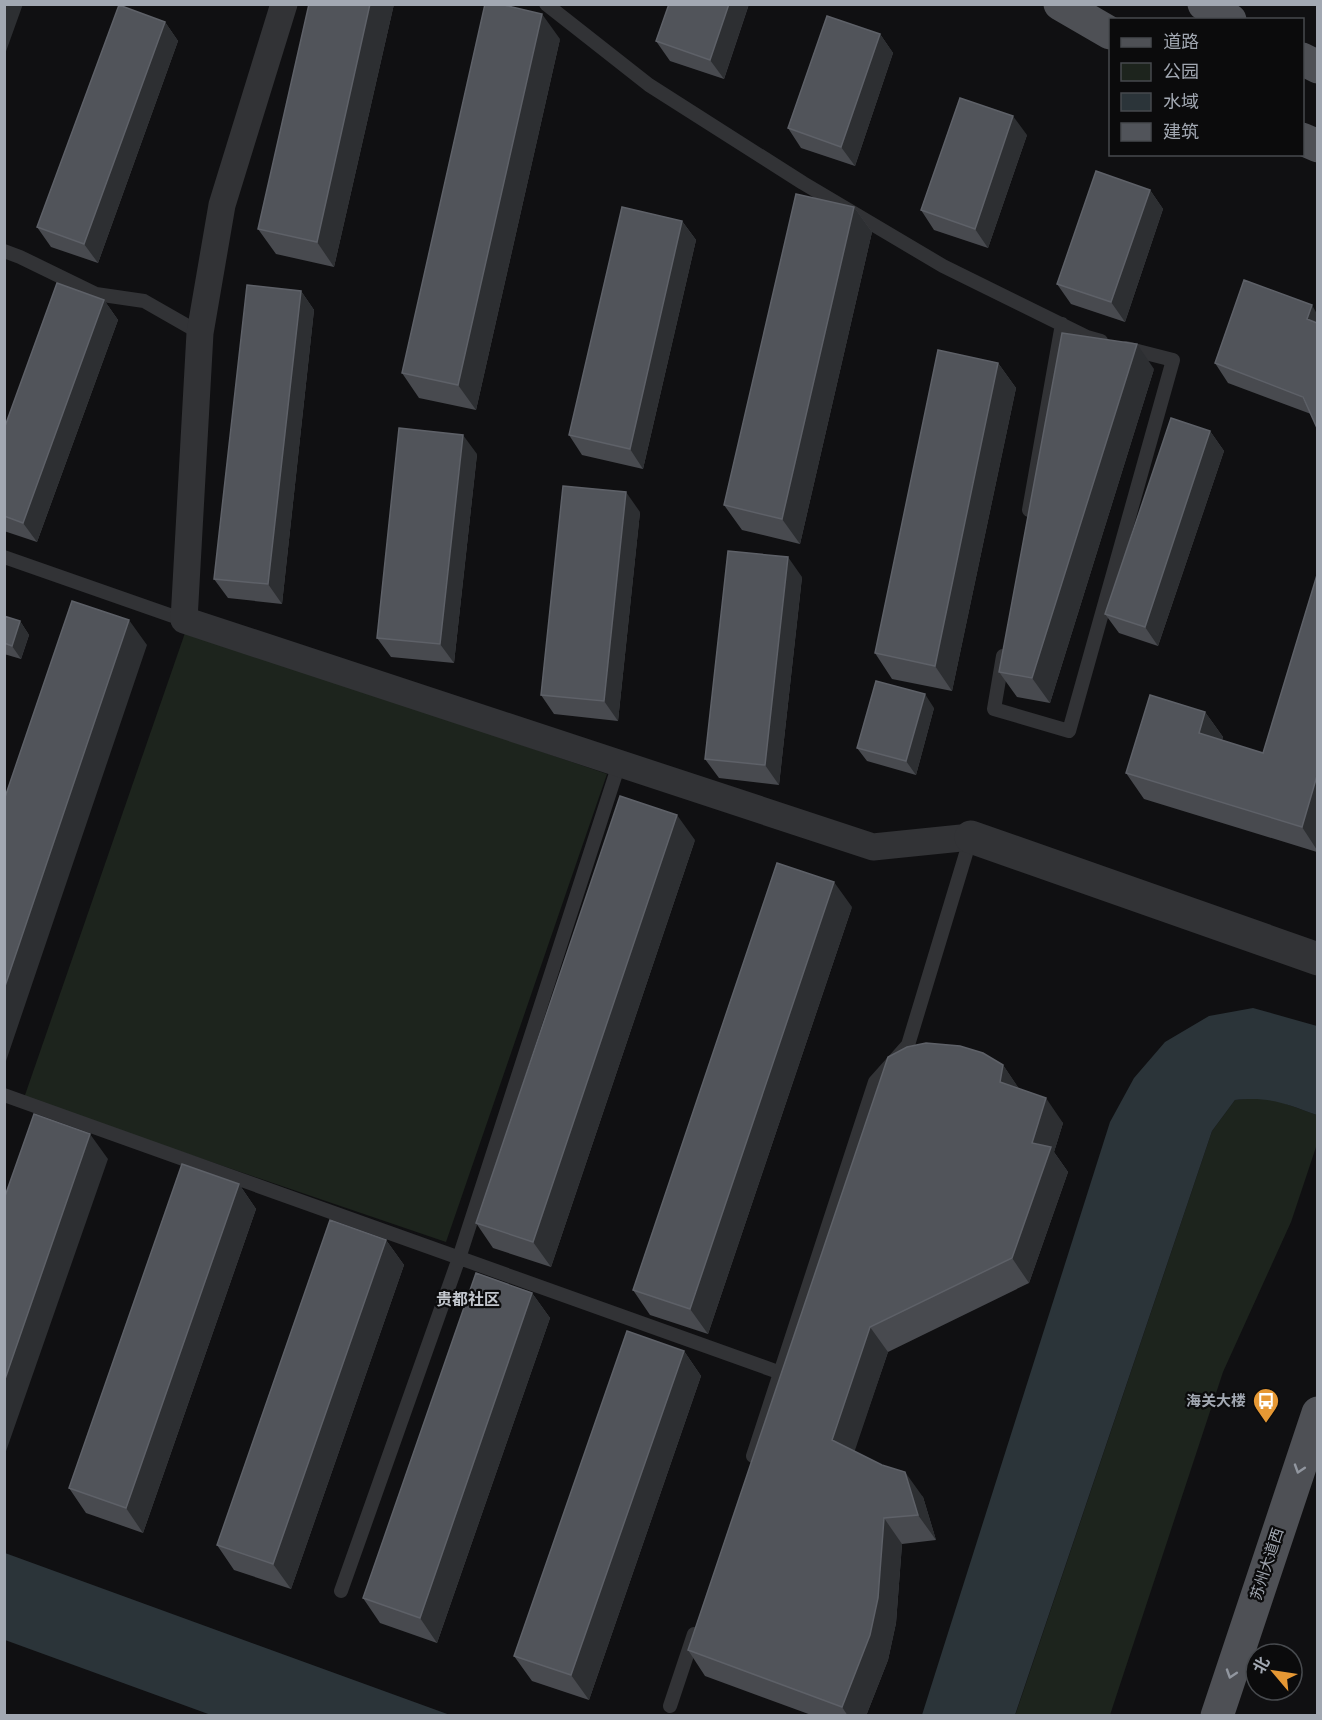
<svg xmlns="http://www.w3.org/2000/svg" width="1322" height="1720" font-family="Overpass,'Noto Sans SC',sans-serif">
  <rect width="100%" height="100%" fill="#101012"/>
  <path fill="#1d241d" d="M 186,630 L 607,774 L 446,1242 L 24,1098 Z
    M 1255,1098 L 1275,1100 L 1317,1115 L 1317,1144 L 1291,1222 L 1223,1372 L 1110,1715 L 1015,1716 L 1212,1131 L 1235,1100 Z"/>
  <path fill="#2b3439" d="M 1253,1008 L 1317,1026 L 1317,1115 C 1287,1104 1269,1096 1235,1100 L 1212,1131 L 1015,1715 L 922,1715 L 1110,1122 L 1134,1078 L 1165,1042 L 1209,1016 Z
    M 5,1553 L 450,1715 L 211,1715 L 5,1640 Z"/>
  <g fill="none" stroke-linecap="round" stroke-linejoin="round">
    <path stroke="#323336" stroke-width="14" d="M 546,4 L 649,85 L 803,183 L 943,266 L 1087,337 L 1101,341
      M 4,251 L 20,257 L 96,294 L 144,301 L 200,333
      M 1029,510 L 1062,324
      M 4,557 L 184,620
      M 1003,656 L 994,709 L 1069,731 L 1173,360 L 1126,348
      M 4,1095 L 781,1373
      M 753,1456 L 875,1082 L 908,1045 L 971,837
      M 341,1591 L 459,1258 L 619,764
      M 670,1706 L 694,1634"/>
    <path stroke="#323336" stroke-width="27" d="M 284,4 L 222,205 L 200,333 L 184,620 L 873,847 L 971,837"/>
    <path stroke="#323336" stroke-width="33" d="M 971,837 L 1318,959"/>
    <path stroke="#4e5055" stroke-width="33" d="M 1060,4 L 1110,33
      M 1204,4 L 1230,20
      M 1302,59 L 1318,67
      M 1302,139 L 1318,146
      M 1217,1716 L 1318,1413"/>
  </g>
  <path fill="#484a4f" d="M 309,4 L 394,4 L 334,267 L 276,254 L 258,229 Z
    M 669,4 L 749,4 L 724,79 L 670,61 L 656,41 Z
    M 165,22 L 178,41 L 98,263 L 51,247 L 37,227 Z
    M 880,34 L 893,53 L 855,166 L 801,148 L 788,128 Z
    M 560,39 L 476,410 L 419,398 L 402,373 Z
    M 1027,135 L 988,248 L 934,230 L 921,210 Z
    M 1150,190 L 1163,209 L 1125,322 L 1071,304 L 1057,284 Z
    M 854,207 L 872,232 L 800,544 L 742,530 L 724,505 Z
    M 682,221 L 696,240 L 643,469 L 582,455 L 569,435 Z
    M 1244,280 L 1311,414 L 1228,383 L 1215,363 Z
    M 301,291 L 314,310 L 282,604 L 228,598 L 214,579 Z
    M 104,300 L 118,320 L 37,542 L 4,531 L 4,429 Z
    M 998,363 L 1016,388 L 952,691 L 892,679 L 875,653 Z
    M 1154,369 L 1050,703 L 1017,697 L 999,672 Z
    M 1210,431 L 1224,451 L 1158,646 L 1119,633 L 1105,614 Z
    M 477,454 L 454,663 L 391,657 L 377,638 Z
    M 640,512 L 618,721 L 554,714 L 541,695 Z
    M 1317,575 L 1317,852 L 1144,799 L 1126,773 L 1205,712 L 1223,737 L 1222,740 L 1263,753 Z
    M 802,577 L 779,785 L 719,778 L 705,759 Z
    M 4,616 L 20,621 L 29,635 L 21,659 L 4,654 Z
    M 934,708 L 916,775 L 867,761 L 857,748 Z
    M 695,840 L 551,1267 L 493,1248 L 476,1223 Z
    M 852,907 L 708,1334 L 650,1315 L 633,1290 Z
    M 1003,1065 L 1019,1089 L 1063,1123 L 1054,1152 L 1068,1172 L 1029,1283 L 888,1352 L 854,1451 L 923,1497 L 936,1540 L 902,1544 L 896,1623 L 888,1660 L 866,1716 L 814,1716 L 705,1676 L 688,1650 Z
    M 239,1184 L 256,1209 L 143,1533 L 86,1513 L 69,1488 Z
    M 386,1240 L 404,1265 L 291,1589 L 234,1570 L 217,1545 Z
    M 532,1293 L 550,1318 L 437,1643 L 380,1623 L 363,1598 Z
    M 684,1351 L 701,1376 L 589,1700 L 532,1681 L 514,1656 Z"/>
  <path fill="#2d2f32" d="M 4,4 L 23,4 L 4,57 Z
    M 370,4 L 394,4 L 334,267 L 317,242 Z
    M 729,4 L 749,4 L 724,79 L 710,60 Z
    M 542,14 L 560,39 L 476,410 L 458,385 Z
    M 165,22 L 178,41 L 98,263 L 84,244 Z
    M 880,34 L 893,53 L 855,166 L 841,147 Z
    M 1013,116 L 1027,135 L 988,248 L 975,229 Z
    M 1150,190 L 1163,209 L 1125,322 L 1111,302 Z
    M 854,207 L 872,232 L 800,544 L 782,519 Z
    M 682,221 L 696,240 L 643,469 L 630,449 Z
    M 301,291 L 314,310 L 282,604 L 268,584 Z
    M 104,300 L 118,320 L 37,542 L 23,523 Z
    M 1312,305 L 1317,314 L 1317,334 L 1307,319 Z
    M 1137,344 L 1154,369 L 1050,703 L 1032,678 Z
    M 998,363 L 1016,388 L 952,691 L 935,666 Z
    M 1210,431 L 1224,451 L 1158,646 L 1145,627 Z
    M 463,435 L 477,454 L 454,663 L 440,644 Z
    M 626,492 L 640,512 L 618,721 L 604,701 Z
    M 788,557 L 802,577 L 779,785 L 765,765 Z
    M 129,620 L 147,645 L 4,1067 L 4,989 Z
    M 20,621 L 29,635 L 21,659 L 12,646 Z
    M 925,694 L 934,708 L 916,775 L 906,761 Z
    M 1205,712 L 1223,737 L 1216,758 L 1199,733 Z
    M 1317,776 L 1317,850 L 1302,827 Z
    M 677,815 L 695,840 L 551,1267 L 533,1242 Z
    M 834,882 L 852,907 L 708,1334 L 690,1309 Z
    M 1003,1065 L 1020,1090 L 1000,1082 Z
    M 1046,1098 L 1063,1123 L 1054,1152 L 1068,1172 L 1029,1283 L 1012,1258 L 1032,1143 Z
    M 90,1134 L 108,1159 L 4,1457 L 4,1382 Z
    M 239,1184 L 256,1209 L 143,1533 L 126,1508 Z
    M 386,1240 L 404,1265 L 291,1589 L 273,1564 Z
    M 532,1293 L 550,1318 L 437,1643 L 420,1618 Z
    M 870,1327 L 888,1352 L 850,1465 L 832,1440 Z
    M 684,1351 L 701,1376 L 589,1700 L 571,1675 Z
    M 905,1472 L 923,1497 L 936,1540 L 918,1515 Z
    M 884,1518 L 902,1544 L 896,1623 L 888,1660 L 866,1716 L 848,1716 L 842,1707 Z"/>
  <path fill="#51545a" stroke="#5e6168" stroke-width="1.5" d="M 309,4 L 370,4 L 317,242 L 258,229 Z
    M 485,4 L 500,4 L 542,14 L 458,385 L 402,373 Z
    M 669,4 L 729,4 L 710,60 L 656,41 Z
    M 119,5 L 165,22 L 84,244 L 37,227 Z
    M 827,16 L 880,34 L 841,147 L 788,128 Z
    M 960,98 L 1013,116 L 975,229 L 921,210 Z
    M 1096,171 L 1150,190 L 1111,302 L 1057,284 Z
    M 796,194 L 854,207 L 782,519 L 724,505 Z
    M 622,207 L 682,221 L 630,449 L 569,435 Z
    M 1244,280 L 1312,305 L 1307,319 L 1317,323 L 1317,428 L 1303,397 L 1215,363 Z
    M 57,283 L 104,300 L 23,523 L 4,516 L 4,429 Z
    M 247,285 L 301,291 L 268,584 L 214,579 Z
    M 1062,333 L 1137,344 L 1032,678 L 999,672 Z
    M 938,350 L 998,363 L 935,666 L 875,653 Z
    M 1171,418 L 1210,431 L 1145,627 L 1105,614 Z
    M 399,428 L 463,435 L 440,644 L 377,638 Z
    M 563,486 L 626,492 L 604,701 L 541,695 Z
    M 728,551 L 788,557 L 765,765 L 705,759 Z
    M 1317,575 L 1317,776 L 1302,827 L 1126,773 L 1150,695 L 1205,712 L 1199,733 L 1263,753 Z
    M 72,601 L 129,620 L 4,989 L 4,800 Z
    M 4,616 L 20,621 L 12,646 L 4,643 Z
    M 876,681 L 925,694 L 906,761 L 857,748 Z
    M 620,796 L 677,815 L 533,1242 L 476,1223 Z
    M 777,863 L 834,882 L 690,1309 L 633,1290 Z
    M 926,1043 L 960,1046 L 983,1053 L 1003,1065 L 1000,1082 L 1046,1098 L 1032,1143 L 1051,1147 L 1012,1258 L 870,1327 L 832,1440 L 882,1465 L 905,1472 L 918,1515 L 884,1518 L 878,1598 L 870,1635 L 842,1707 L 688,1650 L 888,1057 L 907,1047 Z
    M 34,1114 L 90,1134 L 4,1382 L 4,1199 Z
    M 182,1164 L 239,1184 L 126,1508 L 69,1488 Z
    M 330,1220 L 386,1240 L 273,1564 L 217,1545 Z
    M 476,1273 L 532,1293 L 420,1618 L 363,1598 Z
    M 627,1331 L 684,1351 L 571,1675 L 514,1656 Z"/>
  <defs><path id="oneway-chevron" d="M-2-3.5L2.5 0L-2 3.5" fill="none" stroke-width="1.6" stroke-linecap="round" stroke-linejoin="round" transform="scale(1.5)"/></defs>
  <g stroke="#91969f">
    <use href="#oneway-chevron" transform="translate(1299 1469) rotate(108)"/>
    <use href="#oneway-chevron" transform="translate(1231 1674) rotate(108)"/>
  </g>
  <defs>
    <g id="bus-pin" transform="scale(1.35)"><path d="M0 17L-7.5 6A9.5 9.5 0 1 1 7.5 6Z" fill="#e69834" stroke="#0b0b0c"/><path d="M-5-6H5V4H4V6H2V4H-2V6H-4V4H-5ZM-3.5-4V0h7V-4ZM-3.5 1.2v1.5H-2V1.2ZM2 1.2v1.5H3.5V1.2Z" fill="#fff"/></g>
  </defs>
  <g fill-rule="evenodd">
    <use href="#bus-pin" x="1266" y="1401"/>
  </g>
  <g text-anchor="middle" stroke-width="4.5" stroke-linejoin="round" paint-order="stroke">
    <g font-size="15" font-weight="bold" fill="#a2a8b2" stroke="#0b0b0c" text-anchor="end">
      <text x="1246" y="1406">海关大楼</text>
    </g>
    <g font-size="15" fill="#a2a8b2" stroke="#0b0b0c">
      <text transform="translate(1267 1564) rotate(-72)" y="5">苏州大道西</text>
    </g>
    <g font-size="16" font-weight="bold" fill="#c3c7ce" stroke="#0b0b0c">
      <text x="468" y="1305">贵都社区</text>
    </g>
  </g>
  <rect width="1322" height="1720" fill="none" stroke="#a2a8b2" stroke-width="12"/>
  <rect x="1109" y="18" width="195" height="138" fill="#0b0b0c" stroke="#474a4e" stroke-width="1.5"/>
  <rect x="1121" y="38" width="30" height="9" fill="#4e5055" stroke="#474a4e" stroke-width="1.5"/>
  <text x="1163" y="48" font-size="18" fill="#a2a8b2">道路</text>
  <rect x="1121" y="63" width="30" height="18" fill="#1d241d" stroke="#474a4e" stroke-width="1.5"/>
  <text x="1163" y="78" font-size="18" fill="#a2a8b2">公园</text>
  <rect x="1121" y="93" width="30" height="18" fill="#2b3439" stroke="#474a4e" stroke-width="1.5"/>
  <text x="1163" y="108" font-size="18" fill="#a2a8b2">水域</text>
  <rect x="1121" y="123" width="30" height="18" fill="#51545a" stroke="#474a4e" stroke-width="1.5"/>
  <text x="1163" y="138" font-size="18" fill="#a2a8b2">建筑</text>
  <g transform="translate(1274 1672) rotate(299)"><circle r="28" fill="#0b0b0c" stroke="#474a4e" stroke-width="1.5"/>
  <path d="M0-4.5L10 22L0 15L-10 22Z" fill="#e69834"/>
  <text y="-9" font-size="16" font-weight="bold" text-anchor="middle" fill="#a2a8b2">北</text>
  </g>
</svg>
